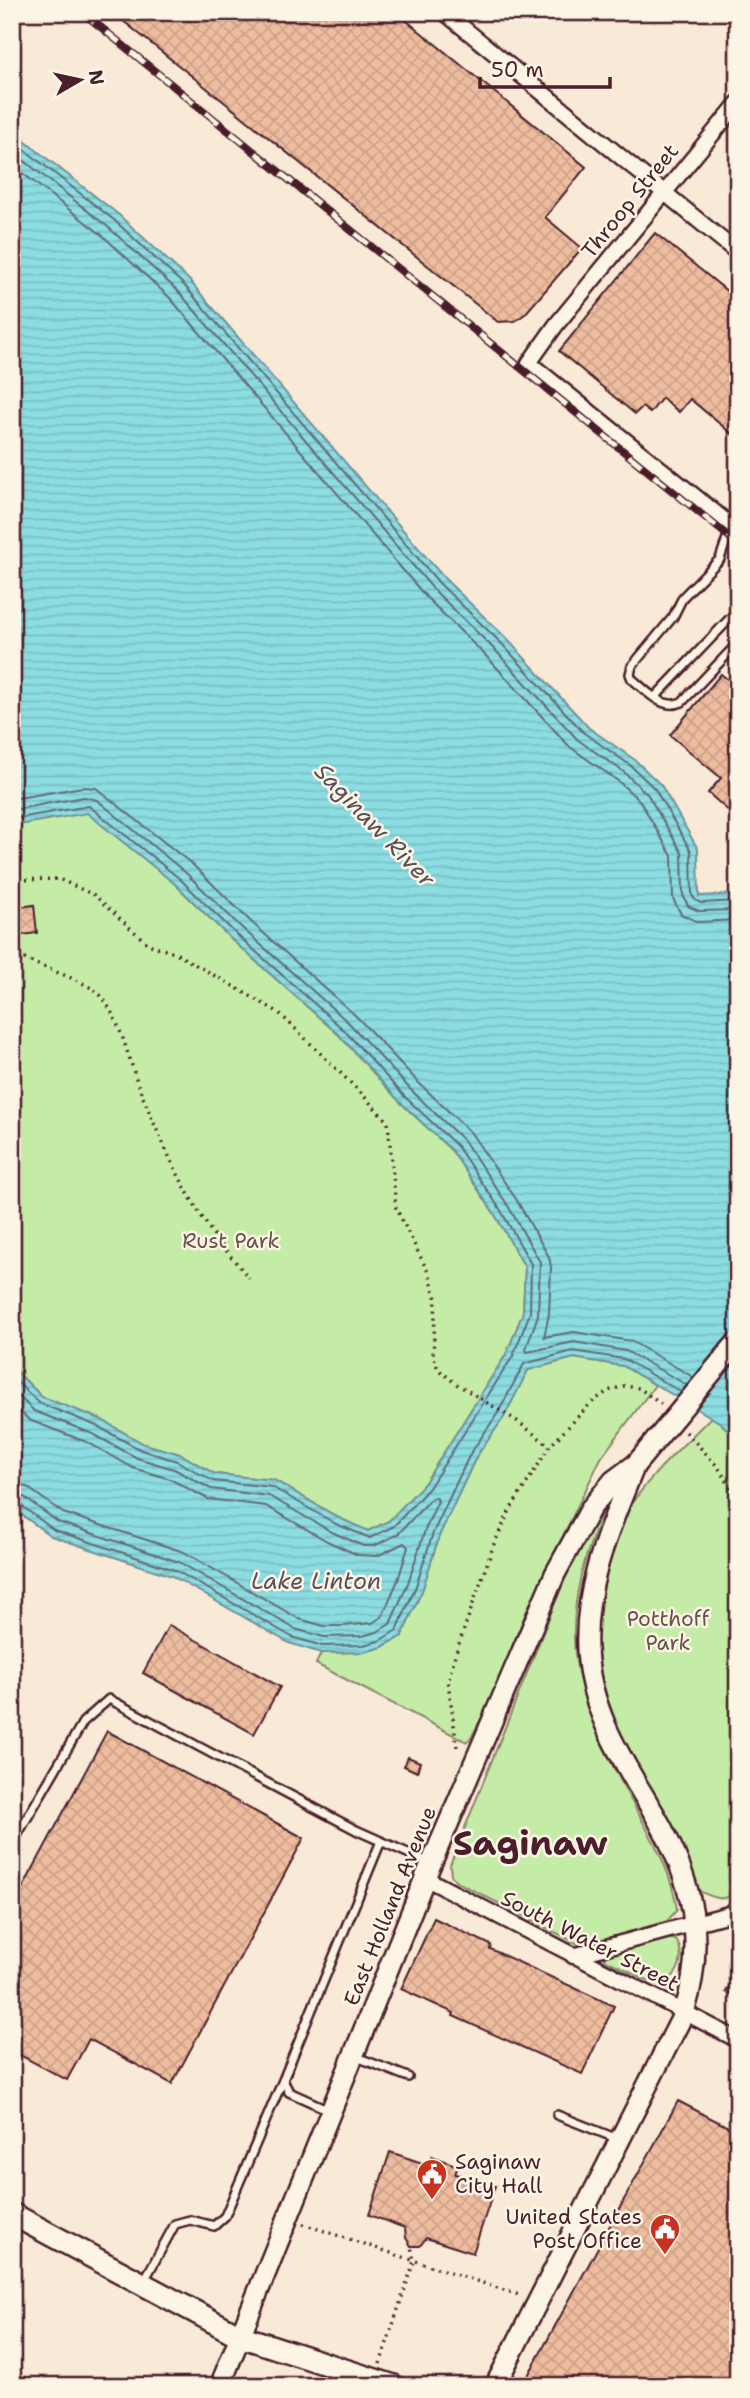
<svg xmlns="http://www.w3.org/2000/svg" width="750" height="2398" font-family="'Shantell Sans',sans-serif">
  <defs>
    <pattern id="water-rules" width="6" height="5" patternUnits="userSpaceOnUse" patternTransform="scale(1.75)"><rect width="6" height="5" fill="#8bdde2"/><path d="M0 2.5h6" fill="none" stroke="#79bdc2"/></pattern>
    <pattern id="building-cross-hatch" width="8" height="8" patternUnits="userSpaceOnUse" patternTransform="scale(1.75)"><rect width="8" height="8" fill="#eebd9f"/><path d="M0 0l8 8M0 8l8-8" fill="none" stroke="#cea289"/></pattern>
  </defs>
  <rect width="100%" height="100%" fill="#f9ead7"/>
  <filter id="ink" filterUnits="userSpaceOnUse"><feTurbulence type="fractalNoise" baseFrequency=".0143" numOctaves="2"/><feDisplacementMap in="SourceGraphic" scale="14" xChannelSelector="R" yChannelSelector="G"/><feConvolveMatrix kernelMatrix="1 2 1 2 8 2 1 2 1" color-interpolation-filters="sRGB"/></filter>
  <g filter="url(#ink)">
    <path fill="#c5eca7" stroke="#888669" stroke-width="2" d="M 87,812 L 175,884 L 231,939 L 339,1035 L 399,1101 L 452,1151 L 494,1213 L 525,1267 L 523,1312 L 507,1353 L 424,1484 L 389,1521 L 368,1531 L 339,1518 L 274,1480 L 215,1474 L 180,1454 L 144,1444 L 100,1419 L 42,1397 L 12,1367 L 12,826 Z
      M 574,1358 L 623,1366 L 655,1385 L 601,1458 L 527,1610 L 494,1694 L 471,1738 L 467,1742 L 316,1664 L 321,1653 L 364,1652 L 382,1647 L 402,1636 L 423,1588 L 439,1536 L 476,1457 L 504,1417 L 528,1370 Z
      M 711,1417 L 721,1423 L 738,1441 L 738,1891 C 724,1903 714,1898 699,1891 C 682,1842 653,1800 630,1753 C 595,1683 586,1628 611,1553 C 616,1540 619,1525 626,1513 C 647,1477 682,1447 711,1417 Z
      M 600,1511 L 602,1514 C 552,1631 573,1695 632,1802 C 651,1837 672,1870 677,1910 L 667,1921 L 582,1946 L 457,1882 L 451,1875 L 450,1865 L 561,1588 L 576,1552 Z
      M 665,1937 L 676,1940 C 688,1958 676,1986 653,1983 L 604,1959 L 609,1954 Z"/>
    <path fill="url(#water-rules)" stroke="#719199" stroke-width="2" d="M 12,131 L 119,215 L 189,280 L 445,579 L 507,639 L 589,728 L 635,760 L 661,785 L 698,849 L 699,896 L 738,894 L 738,1441 L 721,1423 L 623,1366 L 574,1358 L 528,1370 L 504,1417 L 476,1457 L 439,1536 L 423,1588 L 402,1636 L 382,1647 L 364,1652 L 321,1653 L 289,1643 L 172,1576 L 51,1536 L 12,1508 L 12,1367 L 42,1397 L 100,1419 L 144,1444 L 180,1454 L 215,1474 L 274,1480 L 339,1518 L 368,1531 L 389,1521 L 424,1484 L 507,1353 L 523,1312 L 525,1267 L 494,1213 L 452,1151 L 399,1101 L 339,1035 L 231,939 L 175,884 L 87,813 L 12,826 Z"/>
    <g fill="none" stroke-linecap="round" stroke-linejoin="round">
      <path stroke="#646b74" stroke-width="2" d="M 12,140 L 114,220 L 184,285 L 440,584 L 502,644 L 584,733 L 630,765 L 655,789 L 691,851 L 692,895 L 695,900 L 701,903 L 738,901
        M 12,151 L 108,227 L 178,291 L 434,590 L 495,650 L 578,740 L 624,772 L 648,795 L 682,853 L 683,895 L 688,906 L 699,911 L 738,910
        M 12,165 L 102,235 L 170,298 L 426,597 L 488,658 L 570,747 L 618,781 L 640,801 L 672,856 L 673,899 L 681,914 L 698,922 L 738,920
        M 12,799 L 83,787 L 96,788 L 193,865 L 249,920 L 357,1017 L 418,1082 L 471,1133 L 516,1199 L 549,1257 L 551,1267 L 549,1314 L 544,1337 L 574,1332 L 631,1341 L 693,1377
        M 12,810 L 84,797 L 97,800 L 186,873 L 242,928 L 349,1023 L 410,1089 L 465,1142 L 507,1204 L 540,1262 L 538,1315 L 526,1349 L 527,1352 L 574,1342 L 626,1351 L 687,1385
        M 12,819 L 89,806 L 180,879 L 236,934 L 344,1030 L 404,1096 L 457,1146 L 500,1209 L 531,1264 L 530,1313 L 513,1356 L 429,1488 L 394,1526 L 370,1538 L 336,1524 L 272,1487 L 213,1481 L 177,1461 L 141,1450 L 97,1426 L 39,1403 L 12,1377
        M 12,1390 L 34,1411 L 93,1434 L 137,1458 L 174,1469 L 211,1489 L 269,1496 L 332,1532 L 363,1546 L 374,1546 L 398,1534 L 432,1498 L 436,1497 L 438,1501 L 425,1530 L 408,1583 L 390,1624 L 377,1632 L 362,1636 L 324,1637 L 295,1629 L 179,1562 L 58,1522 L 24,1497 L 12,1494
        M 12,1404 L 29,1420 L 89,1443 L 133,1468 L 170,1479 L 208,1499 L 266,1506 L 327,1541 L 358,1555 L 377,1556 L 404,1543 L 408,1547 L 398,1580 L 382,1617 L 372,1623 L 344,1626 L 324,1626 L 299,1619 L 184,1552 L 63,1513 L 27,1487 L 12,1484
        M 12,1503 L 19,1504 L 54,1530 L 175,1570 L 292,1637 L 322,1646 L 363,1645 L 379,1641 L 397,1630 L 416,1586 L 433,1533 L 470,1454 L 498,1413 L 524,1364 L 573,1351 L 624,1359 L 681,1392"/>
    </g>
    <path fill="url(#building-cross-hatch)" stroke="#4a1f2b" stroke-width="2" d="M 112,12 L 396,12 L 586,167 L 545,217 L 582,248 L 525,314 L 515,321 L 498,322 Z
      M 655,233 L 738,300 L 738,439 L 690,399 L 679,412 L 662,398 L 650,413 L 642,407 L 635,414 L 559,351 Z
      M 721,674 L 738,688 L 738,819 L 708,793 L 721,778 L 670,735 Z
      M 34,905 L 37,933 L 15,936 L 12,908 Z
      M 169,1625 L 280,1687 L 254,1734 L 143,1673 Z
      M 107,1731 L 304,1838 L 172,2084 L 89,2039 L 67,2080 L 12,2051 L 12,1994 L 15,1989 L 12,1988 L 12,1908 Z
      M 408,1757 L 420,1762 L 417,1772 L 404,1766 Z
      M 434,1918 L 491,1945 L 490,1949 L 614,2006 L 582,2074 L 453,2016 L 454,2013 L 401,1989 Z
      M 738,1968 L 738,1998 L 726,1992 Z
      M 678,2101 L 738,2132 L 738,2386 L 540,2386 L 525,2381 Z
      M 390,2152 L 428,2165 L 432,2156 L 458,2166 L 455,2174 L 495,2186 L 473,2253 L 426,2238 L 420,2246 L 411,2246 L 406,2238 L 405,2228 L 369,2215 Z"/>
    <g fill="none" stroke-linecap="round" stroke-linejoin="round">
      <g stroke="#4a1f2b" stroke-width="12">
        <path id="lane" d="M 731,526 L 720,559 L 683,597 L 673,617 L 632,666 L 630,674 L 632,679 C 646,690 662,711 682,702 L 738,643
          M 655,697 L 738,610
          M 12,1844 L 83,1722 L 109,1699 L 356,1830 L 430,1863
          M 354,2056 L 408,2077
          M 331,2111 L 289,2092 L 283,2080 L 381,1841
          M 557,2115 L 618,2139
          M 144,2281 L 175,2224 L 190,2220 L 214,2226 L 225,2216 L 283,2080"/>
      </g>
      <g stroke="#4a1f2b" stroke-width="19">
        <path id="street" d="M 444,12 L 738,253
          M 738,103 L 556,325 L 529,363 L 738,531
          M 425,1878 L 738,2040
          M 573,1956 L 729,1914 L 738,1908"/>
      </g>
      <g stroke="#4a1f2b" stroke-width="24">
        <path id="secondary" d="M 220,2386 L 425,1878 L 555,1574 L 591,1508 L 613,1481 L 636,1464
          M 495,2386 L 684,2013 C 707,1939 693,1881 655,1815 C 624,1762 590,1713 587,1649 C 584,1583 611,1525 635,1465"/>
      </g>
      <g stroke="#4a1f2b" stroke-width="26">
        <path id="primary" d="M 12,2214 L 240,2336 L 394,2386"/>
      </g>
      <path stroke="#4a1f2b" stroke-width="3.5" stroke-dasharray="2 5" stroke-linecap="butt" d="M 12,880 L 59,879 L 94,895 L 148,944 L 177,954 L 278,1012 L 361,1093 L 388,1122 L 396,1208 L 430,1276 L 436,1299 L 433,1355 L 438,1369 L 455,1383 L 517,1421 L 550,1446
        M 12,952 C 34,967 88,979 102,997 C 122,1023 130,1065 142,1095 C 161,1141 182,1187 209,1228 C 221,1246 236,1262 249,1278
        M 686,1432 L 718,1467 L 738,1499
        M 457,1747 L 448,1682 L 455,1655 L 494,1544 L 510,1510 L 550,1446 L 591,1403 L 608,1391 L 624,1386 L 639,1388 L 662,1405
        M 303,2224 L 522,2296
        M 380,2364 L 414,2261 L 411,2246"/>
      <use href="#lane" stroke="#fcf5e5" stroke-width="7"/>
      <use href="#street" stroke="#fcf5e5" stroke-width="14"/>
      <use href="#secondary" stroke="#fcf5e5" stroke-width="19"/>
      <use href="#primary" stroke="#fcf5e5" stroke-width="21"/>
      <g stroke="#4a1f2b" stroke-width="8">
        <path id="rail" d="M 82,12 L 738,544"/>
      </g>
      <use href="#rail" stroke="#fcf5e5" stroke-width="5" stroke-dasharray="16" stroke-linecap="butt"/>
      <g stroke="#4a1f2b" stroke-width="24" stroke-linecap="butt">
        <path id="secondary-bridge" d="M 636,1464 L 738,1341"/>
      </g>
      <use href="#secondary-bridge" stroke="#fcf5e5" stroke-width="19"/>
    </g>
  </g>
  <defs>
    <g id="civic-pin" transform="scale(1.575)"><path d="M0 17L-7.5 6A9.5 9.5 0 1 1 7.5 6Z" fill="#c8321e" stroke="#fcf5e5"/><path d="M-.6-6.5H3V-4.5H.6V-3L4-1V1h2V6H-6V1h2V-1L-.6-3ZM-1.2 2.5V6h2.4V2.5Z" fill="#fff"/></g>
  </defs>
  <g fill-rule="evenodd">
    <use href="#civic-pin" x="432" y="2174"/>
    <use href="#civic-pin" x="665" y="2229"/>
  </g>
  <g text-anchor="middle" stroke-width="5" stroke-linejoin="round" paint-order="stroke">
    <g font-size="21" fill="#4a1f2b" stroke="#fcf5e5">
      <text transform="translate(630 201) rotate(-51)" y="7">Throop Street</text>
      <text transform="translate(390 1906) rotate(-68)" y="7">East Holland Avenue</text>
      <text transform="translate(590 1941) rotate(27)" y="7">South Water Street</text>
    </g>
    <g font-size="21" fill="#69524a" stroke="#fcf5e5">
      <text x="231" y="1248">Rust Park</text>
      <text x="668" y="1626">Potthoff<tspan x="668" dy="24">Park</tspan></text>
    </g>
    <g font-size="21" fill="#4a1f2b" stroke="#fcf5e5" text-anchor="start">
      <text x="455" y="2169">Saginaw<tspan x="455" dy="24">City Hall</tspan></text>
      <text x="642" y="2224" text-anchor="end">United States<tspan x="642" dy="24">Post Office</tspan></text>
    </g>
    <g font-size="23" font-style="italic" fill="#5a4e59" stroke="#fcf5e5">
      <text transform="translate(375 825) rotate(46)" y="8">Saginaw River</text>
      <text x="316" y="1589">Lake Linton</text>
    </g>
    <g font-size="35" font-weight="bold" fill="#4a1f2b" stroke="#fcf5e5">
      <text x="530" y="1855">Saginaw</text>
    </g>
  </g>
  <rect width="750" height="2398" fill="none" stroke="#fcf5e5" stroke-width="42"/>
  <rect x="21" y="21" width="708" height="2356" fill="none" stroke="#4a1f2b" stroke-width="2.5" filter="url(#ink)"/>
  <g transform="translate(80 80) rotate(81)" stroke="#fcf5e5" stroke-width="5" paint-order="stroke">
  <path d="M0-5L12 26L0 18L-12 26Z" fill="#4a1f2b"/>
  <text y="-10" font-size="19" font-weight="bold" text-anchor="middle" fill="#4a1f2b">N</text>
  </g>
  <path d="M480 77v10h130v-10" fill="none" stroke="#4a1f2b" stroke-width="3.5"/>
  <text x="491" y="77" font-size="21" fill="#4a1f2b" stroke="#fcf5e5" stroke-width="5" paint-order="stroke">50 m</text>
</svg>
